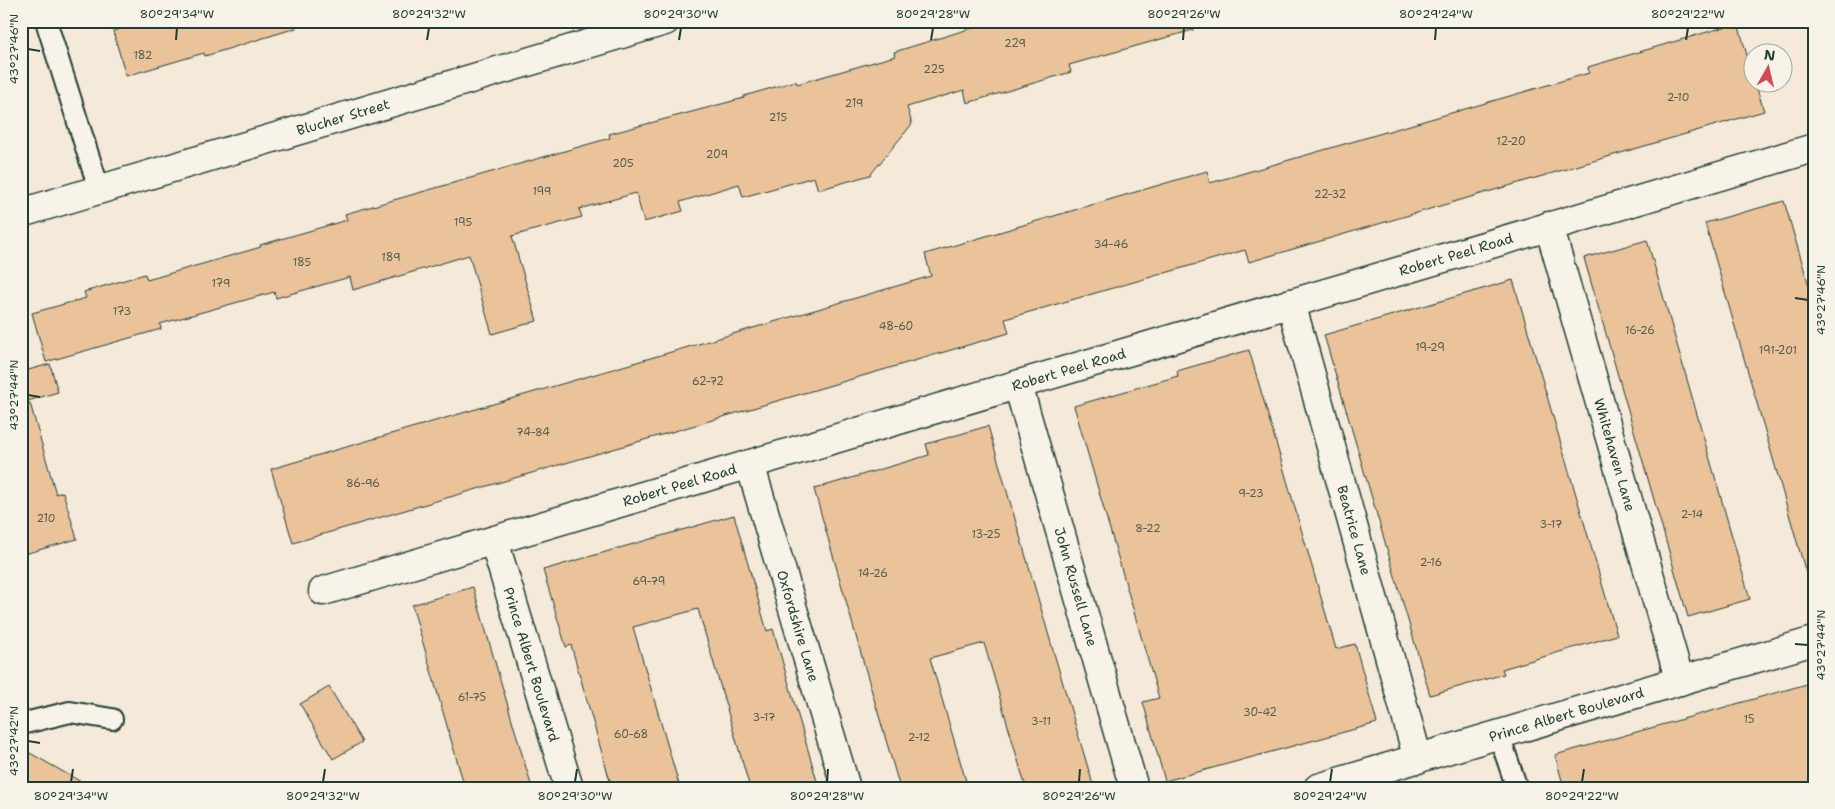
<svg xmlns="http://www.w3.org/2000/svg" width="1835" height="809" font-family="'Shantell Sans',sans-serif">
  <rect width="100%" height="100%" fill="#f5e9d9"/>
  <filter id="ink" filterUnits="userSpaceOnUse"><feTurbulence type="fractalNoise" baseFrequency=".02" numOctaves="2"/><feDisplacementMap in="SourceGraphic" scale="10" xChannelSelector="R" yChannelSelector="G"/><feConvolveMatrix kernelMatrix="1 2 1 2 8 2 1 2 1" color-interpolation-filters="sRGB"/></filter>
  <g filter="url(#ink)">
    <path fill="#ebc39b" stroke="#1f3d34" d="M 146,21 L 295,21 L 296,28 L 205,56 L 204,53 L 126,76 L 113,31 Z
      M 995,21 L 1192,21 L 1193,30 L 1069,65 L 1071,72 L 967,103 L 964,90 L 907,107 L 912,124 L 870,175 L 818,190 L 814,177 L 743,197 L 739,184 L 680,202 L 683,211 L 644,222 L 636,193 L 579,209 L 582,217 L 512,236 L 537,321 L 492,334 L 469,255 L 353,290 L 350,277 L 276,298 L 274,292 L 160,324 L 161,329 L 46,362 L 32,313 L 86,298 L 84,292 L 145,274 L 147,280 L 261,247 L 260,245 L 347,220 L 345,214 L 610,138 L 609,134 L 744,98 L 744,96 L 796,81 L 797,84 L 895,56 L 894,52 Z
      M 1738,23 L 1752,73 L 1752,82 L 1755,82 L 1764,111 L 1249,262 L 1245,250 L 1005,319 L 1009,333 L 293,543 L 271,469 L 931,276 L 925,254 L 1207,171 L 1210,183 L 1589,73 L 1588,67 Z
      M 1784,201 L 1814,303 L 1814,572 L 1806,573 L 1705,223 Z
      M 1647,240 L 1750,599 L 1688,617 L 1584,258 Z
      M 1513,280 L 1617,635 L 1502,669 L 1504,674 L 1430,695 L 1324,335 Z
      M 1249,350 L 1336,649 L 1355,644 L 1377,723 L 1165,781 L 1143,702 L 1159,698 L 1074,406 L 1178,376 L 1177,371 Z
      M 50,364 L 58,392 L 21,403 L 21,372 Z
      M 30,403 L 56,494 L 63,492 L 77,539 L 21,555 L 21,405 Z
      M 988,426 L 1053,650 L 1094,788 L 1026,788 L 984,643 L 930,658 L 968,788 L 900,788 L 870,685 L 814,489 L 929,455 L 926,444 Z
      M 734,515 L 767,631 L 773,629 L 819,788 L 750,788 L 698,609 L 633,627 L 680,788 L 612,788 L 571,645 L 566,647 L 543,570 Z
      M 473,587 L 532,788 L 465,788 L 412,605 Z
      M 1814,682 L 1814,788 L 1564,788 L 1555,755 Z
      M 329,687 L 362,742 L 333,759 L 300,704 Z
      M 21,748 L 92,788 L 21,788 Z"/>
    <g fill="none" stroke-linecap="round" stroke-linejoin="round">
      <g stroke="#1f3d34" stroke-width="24">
        <path id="lane" d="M 46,21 L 99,189
          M 21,724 L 70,712 L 112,719
          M 1499,735 L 1517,788"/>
      </g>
      <g stroke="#1f3d34" stroke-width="31">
        <g id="street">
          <path id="s1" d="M 21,213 L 665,21"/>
          <path id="s2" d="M 1549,226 L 1680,681"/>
          <path id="s3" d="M 1291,303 L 1418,759"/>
          <path id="s4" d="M 1018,385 L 1134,788"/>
          <path id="s5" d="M 750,464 L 846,788"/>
          <path id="s6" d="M 494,541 L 569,788"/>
          <path id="s7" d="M 323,591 L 1814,148"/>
          <path id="s8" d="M 1318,788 L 1814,641"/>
        </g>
      </g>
      <use href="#lane" stroke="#f7f3e8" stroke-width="20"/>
      <use href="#street" stroke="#f7f3e8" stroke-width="28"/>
    </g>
  </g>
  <path fill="none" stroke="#1f3d34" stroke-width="2" d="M 176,40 L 177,28M 427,40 L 429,28M 679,40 L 681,28M 931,40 L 933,28M 1183,40 L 1184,28M 1435,40 L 1436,28M 1686,40 L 1688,28M 28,49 L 40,51M 1795,298 L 1808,300M 28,395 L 40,397M 1795,644 L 1808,645M 28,741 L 40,743M 71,782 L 73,769M 323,782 L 325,769M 575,782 L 577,769M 827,782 L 828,769M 1079,782 L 1080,769M 1330,782 L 1332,769M 1582,782 L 1584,769"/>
  <g text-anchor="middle" stroke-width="5" stroke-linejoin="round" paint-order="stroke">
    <g font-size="11" fill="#525e4e">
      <text x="1015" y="47">229</text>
      <text x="143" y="59">182</text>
      <text x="934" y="73">225</text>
      <text x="1678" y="101">2-10</text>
      <text x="854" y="107">219</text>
      <text x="778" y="121">215</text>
      <text x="1511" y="145">12-20</text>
      <text x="717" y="158">209</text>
      <text x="623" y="167">205</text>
      <text x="542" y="195">199</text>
      <text x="1330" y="198">22-32</text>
      <text x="463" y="226">195</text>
      <text x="1111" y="248">34-46</text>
      <text x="391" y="261">189</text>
      <text x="302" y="266">185</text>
      <text x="221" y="287">179</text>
      <text x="122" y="315">173</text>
      <text x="896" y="330">48-60</text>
      <text x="1640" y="334">16-26</text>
      <text x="1430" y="351">19-29</text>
      <text x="1778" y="354">191-201</text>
      <text x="708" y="385">62-72</text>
      <text x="533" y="436">74-84</text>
      <text x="363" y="487">86-96</text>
      <text x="1251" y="497">9-23</text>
      <text x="1692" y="518">2-14</text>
      <text x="46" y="522">210</text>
      <text x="1551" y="528">3-17</text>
      <text x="1148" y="532">8-22</text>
      <text x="986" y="538">13-25</text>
      <text x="1431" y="566">2-16</text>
      <text x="873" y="577">14-26</text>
      <text x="649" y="585">69-79</text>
      <text x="472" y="701">61-75</text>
      <text x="1260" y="716">30-42</text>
      <text x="764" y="721">3-17</text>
      <text x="1749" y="723">15</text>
      <text x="1041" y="725">3-11</text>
      <text x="631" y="738">60-68</text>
      <text x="919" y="741">2-12</text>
    </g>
    <g font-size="14" fill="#1f3d34" stroke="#f7f3e8">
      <text dy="5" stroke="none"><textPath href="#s1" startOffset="336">Blucher Street</textPath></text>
      <text dy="5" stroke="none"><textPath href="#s7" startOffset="1182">Robert Peel Road</textPath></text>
      <text dy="5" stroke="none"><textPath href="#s7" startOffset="778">Robert Peel Road</textPath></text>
      <text dy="5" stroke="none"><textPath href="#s2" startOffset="238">Whitehaven Lane</textPath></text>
      <text dy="5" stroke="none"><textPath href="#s7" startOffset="372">Robert Peel Road</textPath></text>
      <text dy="5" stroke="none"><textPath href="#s3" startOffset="236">Beatrice Lane</textPath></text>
      <text dy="5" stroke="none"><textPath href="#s4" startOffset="210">John Russell Lane</textPath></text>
      <text dy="5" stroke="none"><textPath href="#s5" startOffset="169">Oxfordshire Lane</textPath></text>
      <text dy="5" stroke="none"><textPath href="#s6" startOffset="129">Prince Albert Boulevard</textPath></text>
      <text dy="5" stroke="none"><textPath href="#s8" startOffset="259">Prince Albert Boulevard</textPath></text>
    </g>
  </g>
  <rect width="1835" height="809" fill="none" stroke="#f7f3e8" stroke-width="55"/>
  <g transform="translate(1768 68) rotate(8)"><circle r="24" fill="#f7f3e8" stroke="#a1aaa0"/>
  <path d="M0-4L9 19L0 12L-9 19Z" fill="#d1495b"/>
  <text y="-8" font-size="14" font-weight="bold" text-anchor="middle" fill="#1f3d34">N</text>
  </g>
  <rect x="28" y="28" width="1780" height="754" fill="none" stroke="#1f3d34" stroke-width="2"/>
  <g font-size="12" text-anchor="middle" fill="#1f3d34">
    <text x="177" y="18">80°29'34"W</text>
    <text x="429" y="18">80°29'32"W</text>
    <text x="681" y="18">80°29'30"W</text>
    <text x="933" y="18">80°29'28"W</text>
    <text x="1184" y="18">80°29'26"W</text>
    <text x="1436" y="18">80°29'24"W</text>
    <text x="1688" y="18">80°29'22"W</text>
    <text transform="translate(14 49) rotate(-90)" y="4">43°27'46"N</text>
    <text transform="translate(1821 300) rotate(-90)" y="4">43°27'46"N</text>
    <text transform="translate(14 395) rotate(-90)" y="4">43°27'44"N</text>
    <text transform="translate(1821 645) rotate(-90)" y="4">43°27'44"N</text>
    <text transform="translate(14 741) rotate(-90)" y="4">43°27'42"N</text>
    <text x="71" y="800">80°29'34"W</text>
    <text x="323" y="800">80°29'32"W</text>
    <text x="575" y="800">80°29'30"W</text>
    <text x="827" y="800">80°29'28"W</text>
    <text x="1079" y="800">80°29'26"W</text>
    <text x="1330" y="800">80°29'24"W</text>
    <text x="1582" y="800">80°29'22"W</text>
  </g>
</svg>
